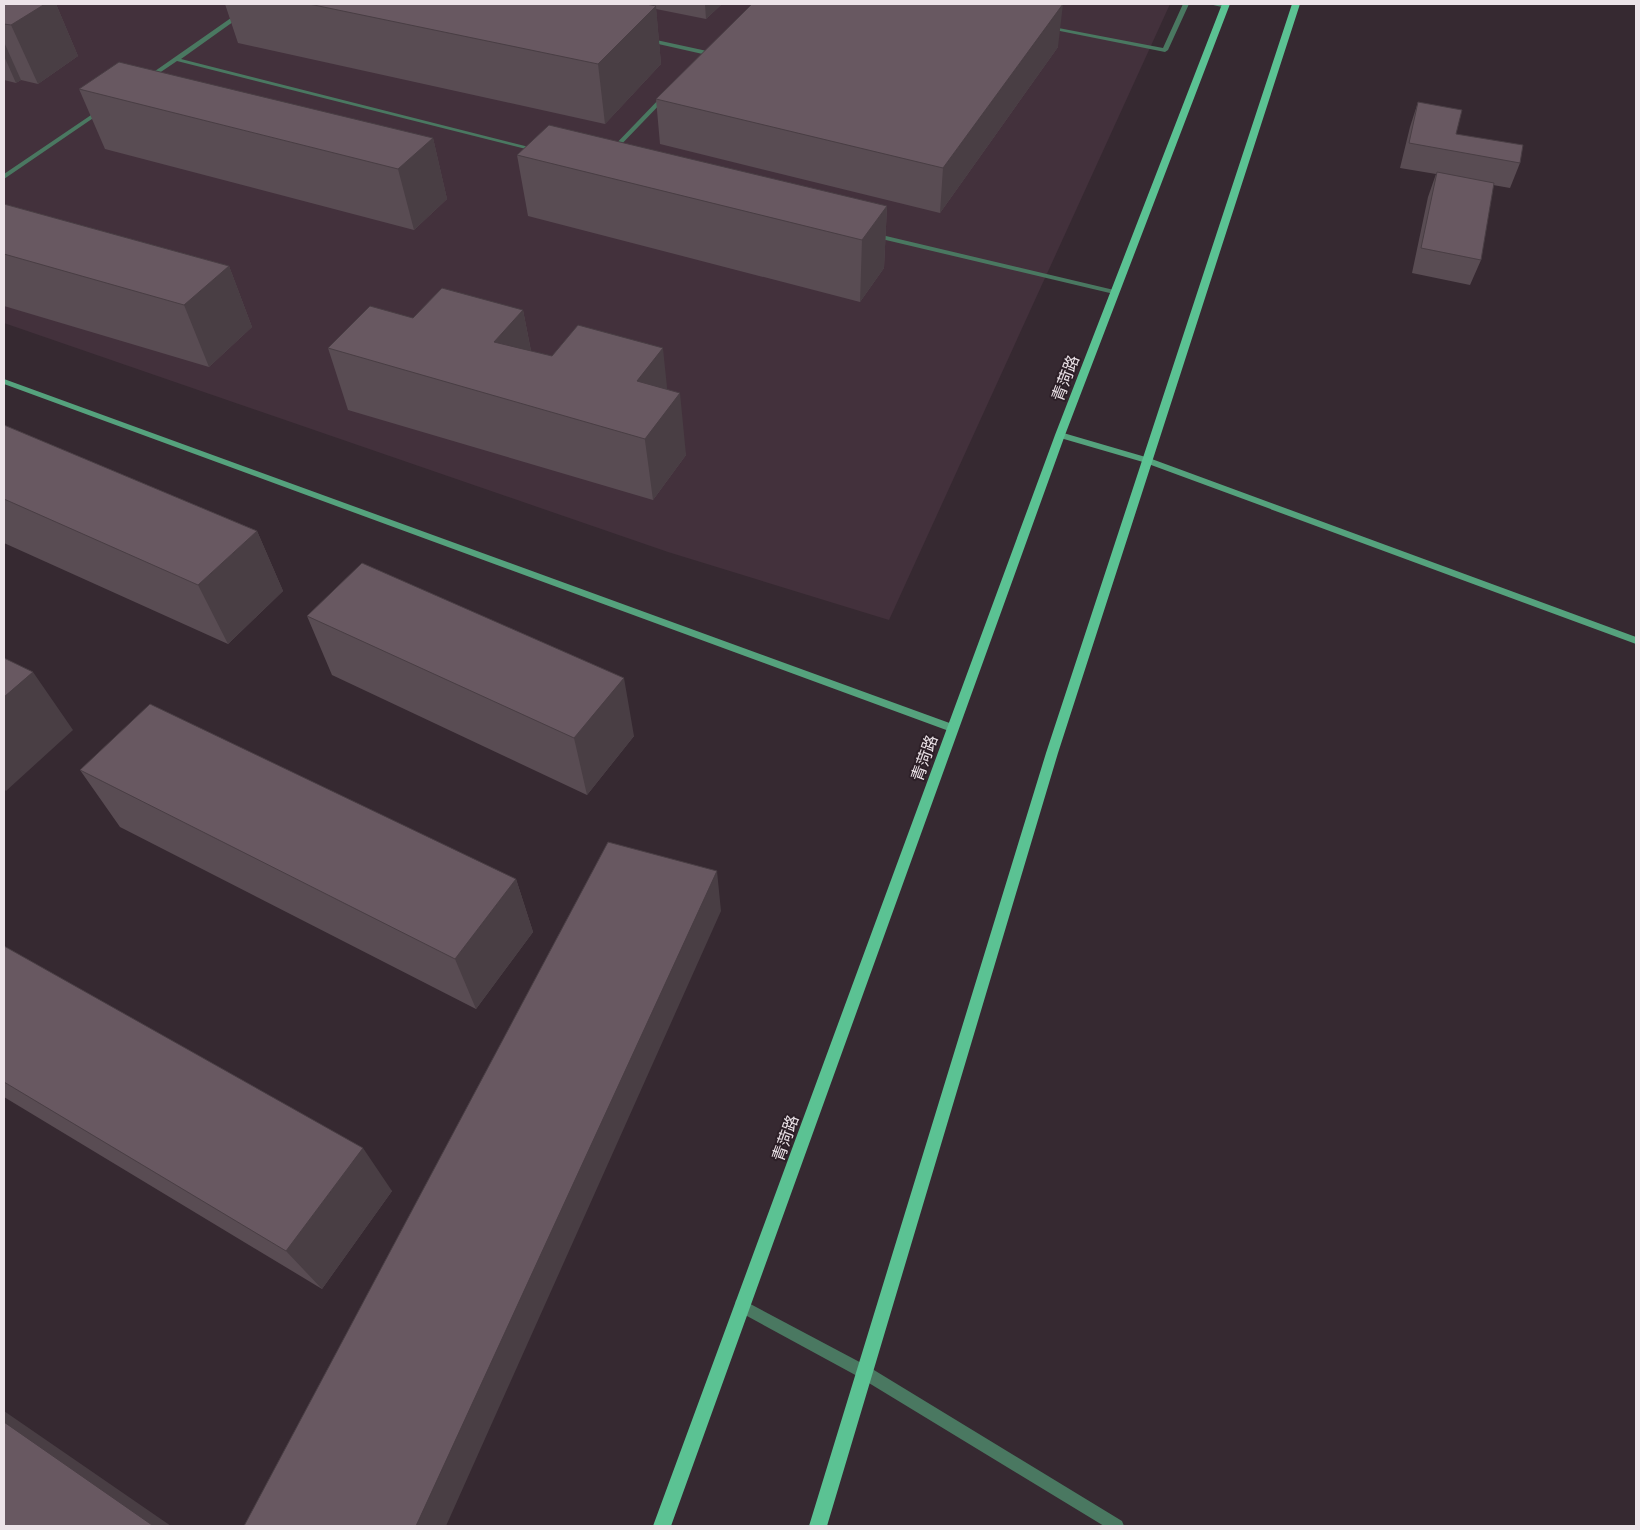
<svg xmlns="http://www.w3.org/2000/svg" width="1640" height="1530" font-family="Overpass,'Noto Sans SC',sans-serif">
  <rect width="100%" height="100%" fill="#362931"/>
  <path fill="#43313c" d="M 4,4 L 1170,4 L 889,620 L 668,552 L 4,323 Z"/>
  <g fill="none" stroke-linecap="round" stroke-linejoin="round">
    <path fill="#4a7861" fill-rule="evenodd" d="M 1183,4 L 1189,4 L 1168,50 L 1165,52 L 1045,28 L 1048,26 L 1163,48 Z
      M 1209,4 L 1223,4 L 1229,6 L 1226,8 Z
      M 741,1299 L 869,1367 L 1122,1521 L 1124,1526 L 1104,1526 L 859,1377 L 736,1310 L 735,1305 L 736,1300 Z"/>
    <path fill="#4a7861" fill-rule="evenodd" d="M 251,4 L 258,4 L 181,59 L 541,150 L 538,152 L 177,61 L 149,80 L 145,80 L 145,78 Z
      M 647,38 L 707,51 L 710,53 L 707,55 L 645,41 L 644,40 Z
      M 662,96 L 667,97 L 614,152 L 610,152 L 610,150 Z
      M 100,109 L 105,110 L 4,179 L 4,174 Z
      M 869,232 L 1114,290 L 1118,292 L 1114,294 L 869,236 Z"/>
    <path fill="#55a27d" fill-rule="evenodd" d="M 4,379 L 955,725 L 957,728 L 955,731 L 949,731 L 4,384 Z
      M 1060,432 L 1149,458 L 1636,637 L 1636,644 L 1143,462 L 1057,437 L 1056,435 Z"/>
    <path fill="#5bc293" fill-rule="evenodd" d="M 1222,4 L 1230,4 L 1065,435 L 671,1526 L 653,1526 L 1055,435 Z
      M 1292,4 L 1300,4 L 1058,753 L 827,1526 L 809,1526 L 1046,753 Z"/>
  </g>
  <path fill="#594c53" d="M 4,4 L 56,4 L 78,56 L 38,84 L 21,80 L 16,83 L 4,80 Z
    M 225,4 L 722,4 L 706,19 L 656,9 L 661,64 L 605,124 L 238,43 Z
    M 1058,47 L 940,213 L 660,144 L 656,99 Z
    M 79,89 L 433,138 L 447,199 L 414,230 L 105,149 Z
    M 1418,102 L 1456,134 L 1520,163 L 1510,188 L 1493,185 L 1481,260 L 1470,285 L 1412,273 L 1428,197 L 1436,174 L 1400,168 L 1410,127 Z
    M 517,155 L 887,206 L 884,268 L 860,302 L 528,216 Z
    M 4,204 L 229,266 L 252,327 L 209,367 L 4,306 Z
    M 523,310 L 531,351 L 668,390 L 686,455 L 653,500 L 348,410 L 328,348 Z
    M 4,425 L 257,531 L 283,591 L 228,644 L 4,543 Z
    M 307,616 L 634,736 L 587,795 L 332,675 Z
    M 80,770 L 516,879 L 533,932 L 476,1009 L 120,827 Z
    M 4,946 L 392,1191 L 322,1289 L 4,1097 Z"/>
  <path fill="#493e44" d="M 45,4 L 56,4 L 78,56 L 38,84 L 11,25 Z
    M 705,4 L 722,4 L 706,19 Z
    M 1063,4 L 1058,47 L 940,213 L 943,168 Z
    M 656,6 L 661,64 L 605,124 L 598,64 Z
    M 4,42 L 21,80 L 16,83 L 4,56 Z
    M 433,138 L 447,199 L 414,230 L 398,169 Z
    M 887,206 L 884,268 L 860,302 L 862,240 Z
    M 229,266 L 252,327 L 209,367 L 184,305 Z
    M 523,310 L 535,372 L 494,342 Z
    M 663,348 L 669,407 L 680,393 L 686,455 L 653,500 L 637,381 Z
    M 257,531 L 283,591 L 228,644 L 198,585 Z
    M 33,672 L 73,730 L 6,791 L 4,789 L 4,697 Z
    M 624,678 L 634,736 L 587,795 L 574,738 Z
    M 717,871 L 721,911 L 446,1526 L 416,1526 Z
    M 516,879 L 533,932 L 476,1009 L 455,959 Z
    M 363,1148 L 392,1191 L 322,1289 L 286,1251 Z
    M 4,1411 L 171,1526 L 151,1526 L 4,1422 Z"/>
  <path fill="#685861" stroke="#493e44" d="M 4,4 L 45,4 L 11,25 L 4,24 Z
    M 309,4 L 646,4 L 656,6 L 598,64 Z
    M 752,4 L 1063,4 L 943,168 L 656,99 Z
    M 119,62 L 433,138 L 398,169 L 79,89 Z
    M 1418,102 L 1462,110 L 1456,134 L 1523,145 L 1520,163 L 1409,143 Z
    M 549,125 L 887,206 L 862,240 L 517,155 Z
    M 1437,172 L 1494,183 L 1481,260 L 1421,248 Z
    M 4,204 L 229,266 L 184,305 L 4,254 Z
    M 442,288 L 523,310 L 494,342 L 552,356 L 578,325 L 663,348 L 637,381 L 680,393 L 645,439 L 328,348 L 370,306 L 413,318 Z
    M 4,425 L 257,531 L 198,585 L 4,499 Z
    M 362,563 L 624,678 L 574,738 L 307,616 Z
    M 4,658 L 33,672 L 4,697 Z
    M 150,704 L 516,879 L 455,959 L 80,770 Z
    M 608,842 L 717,871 L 416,1526 L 244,1526 Z
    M 4,946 L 363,1148 L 286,1251 L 4,1082 Z
    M 4,1422 L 152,1525 L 151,1526 L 4,1526 Z"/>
  <g text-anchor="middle" stroke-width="4" stroke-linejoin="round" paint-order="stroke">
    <g font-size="16" fill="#ece3e8" stroke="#2c1f27">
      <text transform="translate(1065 378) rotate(-69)" y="6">青菏路</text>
      <text transform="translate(924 758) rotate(-70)" y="6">青菏路</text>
      <text transform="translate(785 1138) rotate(-70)" y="6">青菏路</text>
    </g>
  </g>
  <rect width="1640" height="1530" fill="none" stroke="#ece3e8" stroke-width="10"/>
</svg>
